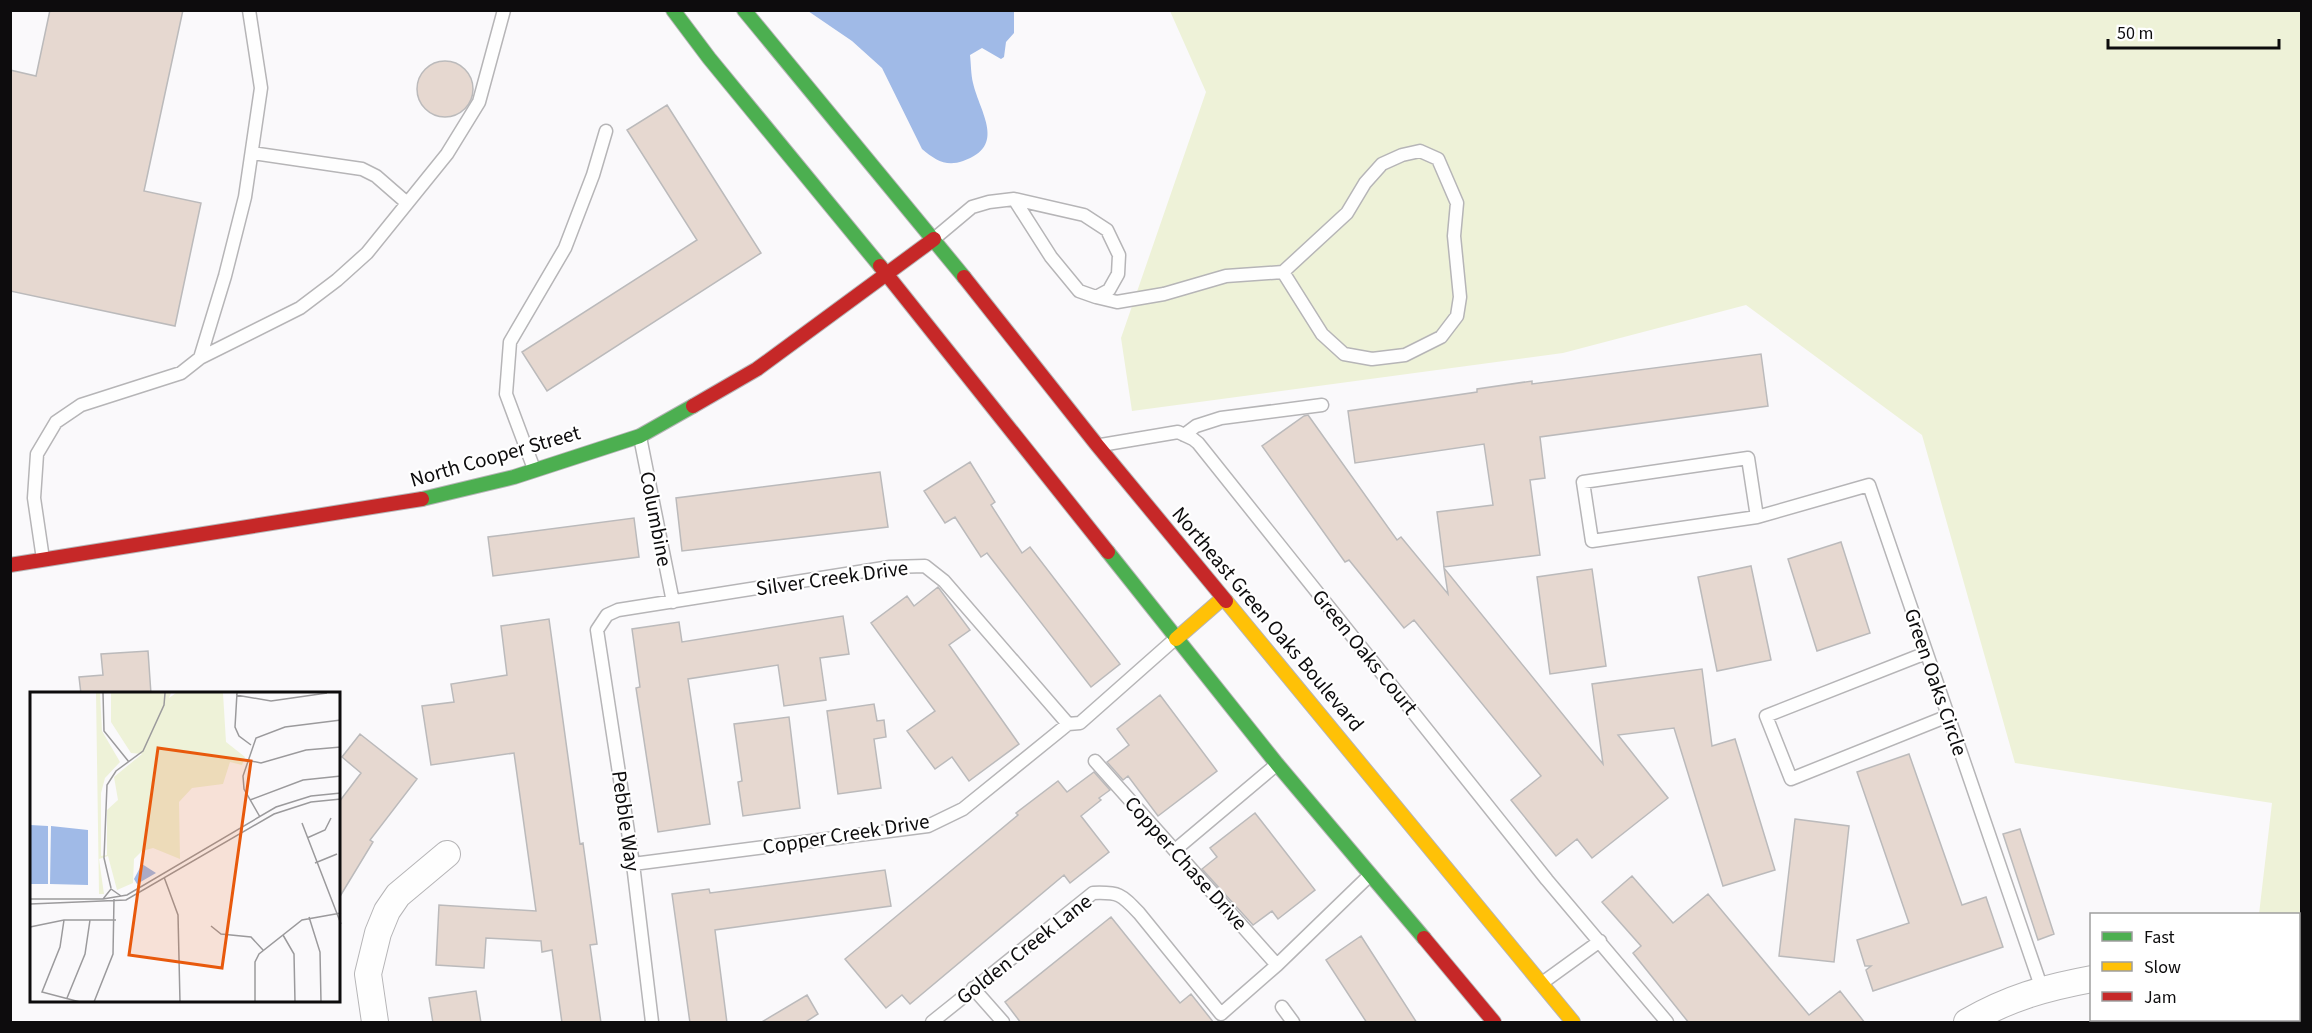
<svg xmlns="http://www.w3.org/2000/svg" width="2312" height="1033" font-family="'Source Sans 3',sans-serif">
  <rect width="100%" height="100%" fill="#faf9fb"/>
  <path fill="#eef2d8" d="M 1170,11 L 2301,11 L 2301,951 L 2299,950 L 2298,914 L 2259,914 L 2272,803 L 2015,763 L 1922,435 L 1746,305 L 1563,353 L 1132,411 L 1121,338 L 1206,92 Z"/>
  <path fill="#a0bae7" d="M 808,11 L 1014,11 L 1014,33 L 1006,42 L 1004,57 L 1001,59 L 982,48 L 970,55 C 971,64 971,75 973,83 C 980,113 1007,146 963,161 C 946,167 935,160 922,149 L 882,68 L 852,41 Z"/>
  <path fill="#e6d8d0" stroke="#bbbabb" stroke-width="1.5" d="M 50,10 L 183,10 L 144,191 L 201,203 L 175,326 L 10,291 L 10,70 L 36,76 Z
    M417 89a28 28 0 1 1 56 0a28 28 0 1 1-56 0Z
    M 667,105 L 761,253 L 547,391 L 522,352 L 697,240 L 627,130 Z
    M 1761,354 L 1768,406 L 1540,437 L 1545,478 L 1530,480 L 1540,555 L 1444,567 L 1437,512 L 1493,505 L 1484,444 L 1355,463 L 1348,411 L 1477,392 L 1477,389 L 1532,381 L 1532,384 Z
    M 1308,415 L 1397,540 L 1401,537 L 1448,594 L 1444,568 L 1603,764 L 1592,684 L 1702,669 L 1712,746 L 1735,739 L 1775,870 L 1723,886 L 1674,728 L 1618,735 L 1668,798 L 1592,858 L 1577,839 L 1556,856 L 1511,800 L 1541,776 L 1414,620 L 1404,628 L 1349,560 L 1345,562 L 1262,446 L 1304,416 Z
    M 970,462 L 995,502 L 991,505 L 1022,553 L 1030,547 L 1120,664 L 1091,687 L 987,553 L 981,557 L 955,517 L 945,523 L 924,491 Z
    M 880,472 L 888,527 L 682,551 L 676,498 Z
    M 634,518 L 639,557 L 493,576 L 488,537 Z
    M 1841,542 L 1870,633 L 1817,651 L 1788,559 Z
    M 1751,566 L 1771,660 L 1717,671 L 1698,577 Z
    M 1592,569 L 1606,666 L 1550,674 L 1537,577 Z
    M 938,587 L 970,630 L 949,645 L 1019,744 L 969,781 L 952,757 L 935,769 L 907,731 L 935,711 L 871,623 L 907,596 L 914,606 Z
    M 843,616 L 849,654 L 820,658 L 826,700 L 784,706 L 778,665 L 688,679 L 710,824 L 658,832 L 636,688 L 640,687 L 632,629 L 679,622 L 682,642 Z
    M 549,619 L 580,844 L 583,843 L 597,944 L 590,945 L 601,1023 L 562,1023 L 552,950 L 542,952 L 541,941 L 486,938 L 484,968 L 436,965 L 439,905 L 536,911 L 514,753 L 431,765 L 422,706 L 454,702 L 451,684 L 507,675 L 501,626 Z
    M 148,651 L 151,694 L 81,694 L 79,677 L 103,675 L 101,654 Z
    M 1160,695 L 1217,771 L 1158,816 L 1128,776 L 1123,780 L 1107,762 L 1129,745 L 1117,729 Z
    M 874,704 L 877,721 L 884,720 L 886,737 L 874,739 L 881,788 L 838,794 L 827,711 Z
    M 789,717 L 800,808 L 743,816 L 738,782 L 742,781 L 734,724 Z
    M 360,734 L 417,779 L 370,840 L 373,842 L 339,898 L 339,802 L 361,773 L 342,757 Z
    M 1909,754 L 1962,905 L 1986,897 L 2003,947 L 1873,991 L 1866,970 L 1871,966 L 1865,966 L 1857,940 L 1909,923 L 1857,772 Z
    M 1094,772 L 1110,790 L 1099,798 L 1101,800 L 1081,816 L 1109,852 L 1070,883 L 1064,875 L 910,1004 L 902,995 L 886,1008 L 845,959 L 1018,815 L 1016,813 L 1058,781 L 1067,792 Z
    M 1255,813 L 1315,890 L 1278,919 L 1272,911 L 1253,925 L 1202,869 L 1217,857 L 1210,848 Z
    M 1795,819 L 1849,826 L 1834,962 L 1779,956 Z
    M 2020,829 L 2054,934 L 2038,940 L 2003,834 Z
    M 885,870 L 891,906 L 715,930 L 727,1023 L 690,1023 L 672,894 L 709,889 L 710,893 Z
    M 1632,876 L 1673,923 L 1708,894 L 1809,1015 L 1840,991 L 1865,1023 L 1689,1023 L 1633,953 L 1641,946 L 1602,902 Z
    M 1111,917 L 1180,1003 L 1191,994 L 1214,1023 L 1021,1023 L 1005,1002 Z
    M 1361,936 L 1417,1023 L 1367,1023 L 1326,960 Z
    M 476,991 L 481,1023 L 433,1023 L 429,998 Z
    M 807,995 L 818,1014 L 804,1023 L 760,1023 Z"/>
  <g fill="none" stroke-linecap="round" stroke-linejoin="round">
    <g stroke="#b6b5b7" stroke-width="15">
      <path id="lane" d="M 252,153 L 362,169 L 376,176 L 407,203
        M 935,238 L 972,207 L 989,202 L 1014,199 L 1084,215 L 1107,230 L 1119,255 L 1118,274 L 1109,290 L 1096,297 L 1079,291 L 1051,257 L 1014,199
        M 1096,297 L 1117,302 L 1164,294 L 1226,276 L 1283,272 L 1347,213 L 1365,183 L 1382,164 L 1402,155 L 1420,151 L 1438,159 L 1457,203 L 1454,236 L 1460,297 L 1457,316 L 1441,337 L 1405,355 L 1372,359 L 1344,354 L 1322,334 L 1283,272
        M 200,358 L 300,308 L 337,280 L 367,253 L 447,154 L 479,102 L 504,10
        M 1184,435 L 1196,426 L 1221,418 L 1322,405
        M 640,437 L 673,602
        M 1101,445 L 1178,432 L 1193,439 L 1198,443 L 1547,880 L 1667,1022
        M 534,469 L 506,394 L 510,342 L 565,248 L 593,175 L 606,131
        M 1757,517 L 1748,458 L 1583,482 L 1592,541 L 1757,517 L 1869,485 L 2042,989
        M 43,559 L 34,498 L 37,454 L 56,422 L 81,405 L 181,373 L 200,358 L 225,276 L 245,197 L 261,88 L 249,10
        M 1926,653 L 1766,716 L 1791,779 L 1948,716
        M 1095,761 L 1277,965
        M 1175,850 L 1276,765
        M 633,864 L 928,826 L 963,809 L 1068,724 L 1080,723 L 1175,639
        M 1542,983 L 1600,941
        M 973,988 L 1003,1022
        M 1282,1007 L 1293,1022
        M 652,1022 L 633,864 L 597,630 L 607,615 L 618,610 L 890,567 L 925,566 L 944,581 L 1068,724
        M 932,1022 L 1093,893 C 1119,892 1121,894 1139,913 L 1221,1014 L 1277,965 L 1370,875"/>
    </g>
    <g stroke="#b6b5b7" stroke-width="28">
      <path id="street" d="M 2298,982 L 2302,982
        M 375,1022 L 368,974 L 378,933 L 387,911 L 398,895 L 447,854
        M 1967,1022 C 2009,998 2044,988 2092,979"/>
    </g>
    <g stroke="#b6b5b7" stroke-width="16">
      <path id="fast" d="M 673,10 L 709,58 L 880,266
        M 744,10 L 964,277
        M 422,499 L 514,477 L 640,436 L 693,406
        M 1108,552 L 1277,764 L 1424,938"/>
    </g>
    <g stroke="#b6b5b7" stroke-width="16">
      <path id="slow" d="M 1226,601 L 1573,1022
        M 1176,639 L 1223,598"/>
    </g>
    <g stroke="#b6b5b7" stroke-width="16">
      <path id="jam" d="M 880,266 L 1108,552
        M 964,277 L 1097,445 L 1226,601
        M 693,406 L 757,369 L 934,239
        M 10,565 L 422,499
        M 1424,938 L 1494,1022"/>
    </g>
    <use href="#lane" stroke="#fefefe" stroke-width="12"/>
    <use href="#street" stroke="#fefefe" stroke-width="26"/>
    <use href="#fast" stroke="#4caf50" stroke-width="14"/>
    <use href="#slow" stroke="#ffc107" stroke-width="14"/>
    <use href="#jam" stroke="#c62828" stroke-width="14"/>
  </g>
  <g text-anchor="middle" stroke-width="4.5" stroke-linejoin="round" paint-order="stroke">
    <g font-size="21" fill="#0d0c0d" stroke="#fff">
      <text transform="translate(495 456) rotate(-16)" y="7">North Cooper Street</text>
      <text transform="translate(656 519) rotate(79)" y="7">Columbine</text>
      <text transform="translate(832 578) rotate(-8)" y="7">Silver Creek Drive</text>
      <text transform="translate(1268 619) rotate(50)" y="7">Northeast Green Oaks Boulevard</text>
      <text transform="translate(1365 652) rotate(51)" y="7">Green Oaks Court</text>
      <text transform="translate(1936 682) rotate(71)" y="7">Green Oaks Circle</text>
      <text transform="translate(626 821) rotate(82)" y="7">Pebble Way</text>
      <text transform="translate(846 834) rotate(-9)" y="7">Copper Creek Drive</text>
      <text transform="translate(1186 863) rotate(48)" y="7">Copper Chase Drive</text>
      <text transform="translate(1024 949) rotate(-38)" y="7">Golden Creek Lane</text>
    </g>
  </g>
  <g transform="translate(30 692)">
    <rect width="310" height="310" fill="#faf9fb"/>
    <path d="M 66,1 L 70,1 L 72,39 L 90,70 L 75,86 L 71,101 L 71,164 L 77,163 L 77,118 L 88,108 L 84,85 L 112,62 L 101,61 L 81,30 L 81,1 L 141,1 L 139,6 L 146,1 L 193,1 L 196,50 L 215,65 L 212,73 L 200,70 L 193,92 L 162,96 L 149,110 L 150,167 L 123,156 L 112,159 L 104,167 L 103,191 L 87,198 L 78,164 L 69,167 L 74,202 L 69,202 Z" fill="#eef2d8"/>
    <path d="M 0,133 L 18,134 L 18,192 L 0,192 ZM 21,134 L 58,138 L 58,193 L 20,192 ZM 112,172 L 126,181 L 107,192 L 104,187 Z" fill="#a0bae7"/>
    <path fill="none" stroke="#9b9a9c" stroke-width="1.5" d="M 73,1 L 74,39 L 99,70M 207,1 L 205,35 L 209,44 L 221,53M 206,3 L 241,9 L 297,1M 216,68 L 231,71 L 276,58 L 311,55M 220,108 L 273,88 L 311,84M 230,125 L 214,97 L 213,84 L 226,46 L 255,35 L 311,28M 272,131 L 311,232M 277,146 L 295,138 L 301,126M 285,171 L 307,162M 134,185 L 148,223 L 150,310M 81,196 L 74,166 L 77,93 L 86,79 L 113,59 L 134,13 L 135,1M 0,207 L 73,207 L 97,203 L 246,115 L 281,104 L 311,101M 73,207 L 81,197 L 91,204M 0,212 L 96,208 L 244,122 L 281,110 L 311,107M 279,225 L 290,260 L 291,310M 34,228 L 30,255 L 12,300 L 50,310M 181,234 L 191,242 L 221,245 L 233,258M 0,235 L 34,228 L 86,228M 253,243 L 264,262 L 265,310M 37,306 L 55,262 L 60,228M 64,310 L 83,262 L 84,207M 225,310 L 225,270 L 229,262 L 272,228 L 311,221"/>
    <path fill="#e8590c" fill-opacity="0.15" stroke="#e8590c" stroke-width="3" d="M 128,56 L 221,69 L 192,276 L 99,263 Z"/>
    <rect width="310" height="310" fill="none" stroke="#0d0c0d" stroke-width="3"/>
  </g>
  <rect width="2312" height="1033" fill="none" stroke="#0d0c0d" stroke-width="24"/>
  <rect x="2090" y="913" width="210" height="108" fill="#ffffff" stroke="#9e9e9e" stroke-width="1.5"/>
  <rect x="2102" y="932" width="30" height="9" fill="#4caf50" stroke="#9e9e9e" stroke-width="1.5"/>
  <text x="2144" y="943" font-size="18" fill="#0d0c0d">Fast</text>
  <rect x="2102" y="962" width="30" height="9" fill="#ffc107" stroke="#9e9e9e" stroke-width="1.5"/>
  <text x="2144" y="973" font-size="18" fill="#0d0c0d">Slow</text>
  <rect x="2102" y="992" width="30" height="9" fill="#c62828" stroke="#9e9e9e" stroke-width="1.5"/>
  <text x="2144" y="1003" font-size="18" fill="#0d0c0d">Jam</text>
  <path d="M2108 39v9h171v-9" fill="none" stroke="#0d0c0d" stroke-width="3"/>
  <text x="2117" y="39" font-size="18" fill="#0d0c0d" stroke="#ffffff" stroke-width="4.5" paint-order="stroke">50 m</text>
</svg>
